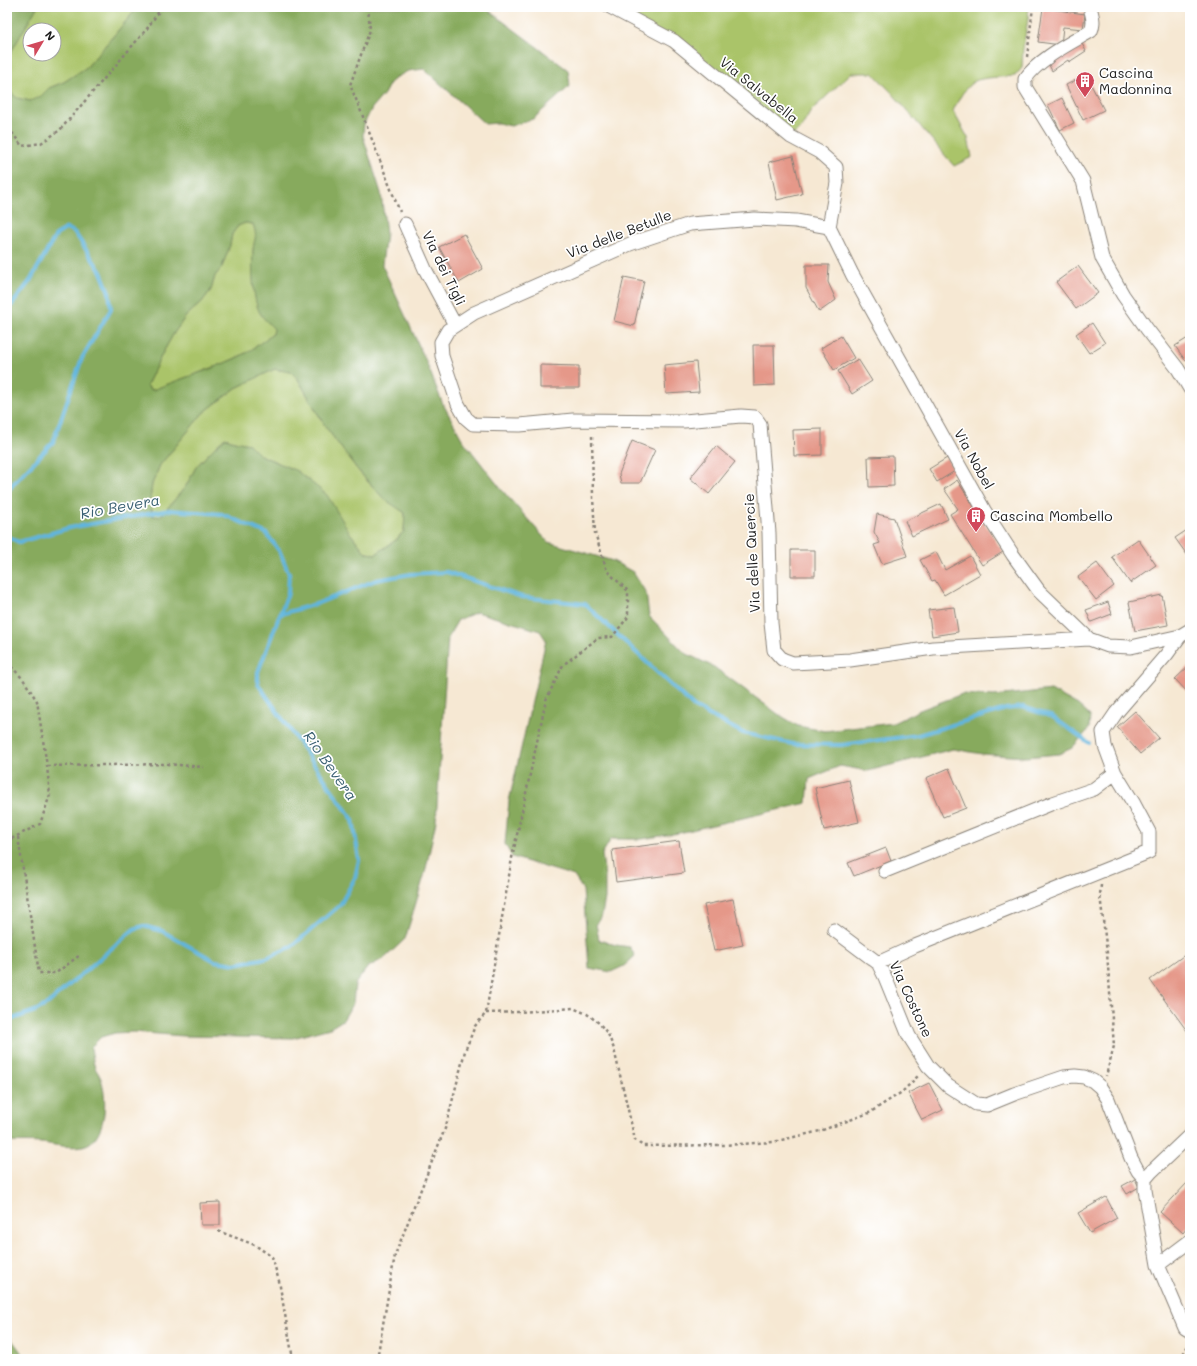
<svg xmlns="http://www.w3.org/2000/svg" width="1197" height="1366" font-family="Mali,sans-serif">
  <rect width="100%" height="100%" fill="#fff"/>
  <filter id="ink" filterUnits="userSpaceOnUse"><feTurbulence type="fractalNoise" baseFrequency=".025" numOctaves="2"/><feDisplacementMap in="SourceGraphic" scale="8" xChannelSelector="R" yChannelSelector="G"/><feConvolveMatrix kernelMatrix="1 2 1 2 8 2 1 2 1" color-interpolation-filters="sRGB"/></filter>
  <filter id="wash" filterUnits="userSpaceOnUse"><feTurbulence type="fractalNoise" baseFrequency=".012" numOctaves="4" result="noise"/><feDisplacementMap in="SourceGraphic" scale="16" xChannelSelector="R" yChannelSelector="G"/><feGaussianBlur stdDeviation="0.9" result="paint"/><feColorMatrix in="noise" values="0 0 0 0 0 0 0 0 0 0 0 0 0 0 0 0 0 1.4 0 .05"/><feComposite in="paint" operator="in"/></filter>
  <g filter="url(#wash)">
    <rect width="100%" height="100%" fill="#f6e8d3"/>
    <path fill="#aac469" stroke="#637042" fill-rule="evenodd" d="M 37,7 L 138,7 L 87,67 L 64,82 L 49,88 L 40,97 L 30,101 L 17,98 L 7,89 L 7,59 ZM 30,30 L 54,30 L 54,54 L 30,54 Z
      M 610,7 L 1029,7 L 1028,19 L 1023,49 L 1022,68 L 1015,76 C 1006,77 983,77 975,81 C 964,87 958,101 953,111 L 968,138 L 972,157 L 954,166 L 893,94 L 873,73 L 851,73 L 811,111 L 801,128 L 791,137 L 713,73 Z
      M 245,223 L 253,224 L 257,235 L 253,249 L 255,297 L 274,329 L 273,334 C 264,340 256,347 248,352 C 218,368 184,377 153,390 L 149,388 L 147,385 L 162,354 L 174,333 L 186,316 L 201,303 L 211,290 L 215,276 L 222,267 L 230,245 L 232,234 L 238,226 Z
      M 274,369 L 291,372 L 298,379 L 325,426 L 357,469 L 368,482 L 405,513 L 404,531 L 396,540 L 376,554 L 366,553 L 350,533 L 279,463 L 260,455 L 249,444 L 234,441 L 225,438 L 213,449 L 196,467 L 186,486 L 160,517 L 153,516 L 150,500 L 152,484 L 160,465 L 203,413 L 236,388 Z"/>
    <path fill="#87aa5d" stroke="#52633c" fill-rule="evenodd" d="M 7,7 L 37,7 L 7,59 Z
      M 138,7 L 484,7 L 568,70 L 570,86 L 533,119 L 511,126 L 498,123 L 485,124 L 424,69 L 408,71 L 397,77 L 390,83 L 384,94 L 372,108 L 364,124 L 363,136 L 381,193 L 386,233 L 382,265 L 426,361 L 442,402 L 462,439 L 501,489 L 548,542 L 613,561 L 633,572 L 646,593 L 649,616 L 685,653 L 714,667 L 778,714 L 798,726 L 825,731 L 893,723 L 920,710 L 962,694 L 994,696 L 1051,690 L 1078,705 L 1090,716 L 1089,729 L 1072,748 L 1059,754 L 1025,757 L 982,754 L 953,749 L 868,771 L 840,766 L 809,779 L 807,803 L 679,833 L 642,839 L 611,839 L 602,854 L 605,877 L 605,898 L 602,915 L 596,924 L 599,940 L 616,945 L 630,947 L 635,956 L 624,966 L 611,972 L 589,968 L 583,890 L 574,876 L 512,857 L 505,844 L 509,801 L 546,640 L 540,631 L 477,612 L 458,620 L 448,637 L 436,821 L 425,873 L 405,939 L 386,957 L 367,968 L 355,984 L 353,1003 L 343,1020 L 330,1028 L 293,1038 L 183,1036 L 133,1032 L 115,1033 L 101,1037 L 91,1047 C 92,1054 93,1062 95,1068 C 98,1073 101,1077 102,1082 C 107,1100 106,1131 90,1143 C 78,1151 53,1144 41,1143 C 30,1142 18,1143 7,1142 L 7,89 L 17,98 L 30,101 L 40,97 L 49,88 L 64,82 L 87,67 ZM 245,223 L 253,224 C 258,239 254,237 253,251 C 252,266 252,300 260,313 C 263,319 270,324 274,329 L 273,334 C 265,339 256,347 248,352 C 219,368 184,377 153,390 L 149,389 L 147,385 L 162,354 L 174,333 L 186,316 L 201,303 L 211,290 L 215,276 L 222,267 L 230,245 L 232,234 L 238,226 ZM 275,369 L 291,372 L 298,379 L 325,426 L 357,469 L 384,499 L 405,513 L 404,531 L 396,540 L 376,554 L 366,553 L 350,533 L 327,495 L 297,471 L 260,455 L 249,444 L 234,441 L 225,438 L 213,449 L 196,467 L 186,486 L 160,517 L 153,516 L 150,500 L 152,484 L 160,465 L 203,413 L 236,388 Z
      M 7,1333 L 26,1359 L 7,1359 Z"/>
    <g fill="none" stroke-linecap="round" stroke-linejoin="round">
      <path stroke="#61b5dd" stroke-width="4" d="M 7,311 L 30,281 L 56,235 L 67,228 L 75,233 L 101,272 L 109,292 L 111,309 L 82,358 L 53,442 L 14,483 L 7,492
        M 7,535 L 10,538 L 19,542 L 69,528 L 169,510 L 222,514 L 266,533 L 280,552 L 289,574 L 288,593 L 258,672 L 258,684 L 353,820 L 359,860 L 355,878 L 340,905 L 291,947 L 266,958 L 235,964 L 215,961 L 162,931 L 143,926 L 134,929 L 46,1005 L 35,1011 L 7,1021
        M 281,614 L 316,604 L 376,580 L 411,574 L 447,572 L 522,597 L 585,604 L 694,707 L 743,733 L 793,744 L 841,745 L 918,735 L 1006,709 L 1023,707 L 1053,717 L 1089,743"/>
    </g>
    <g id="blocks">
      <path fill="#e59889" d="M 1043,8 L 1085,14 L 1083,29 L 1063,27 L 1061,45 L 1038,42 Z
        M 1081,42 L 1086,51 L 1069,62 L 1068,60 L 1052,71 L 1048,63 Z
        M 1086,75 L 1104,110 L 1083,120 L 1066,85 Z
        M 1062,98 L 1074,123 L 1060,130 L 1048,105 Z
        M 793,156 L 802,194 L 777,200 L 769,162 Z
        M 464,234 L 483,269 L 459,283 L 439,247 Z
        M 806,265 L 829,265 L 828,282 L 836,300 L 819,312 L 806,288 Z
        M 1078,266 L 1098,293 L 1076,309 L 1056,282 Z
        M 624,277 L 644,281 L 634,326 L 614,321 Z
        M 1092,323 L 1105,343 L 1089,353 L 1076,334 Z
        M 841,336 L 854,358 L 834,370 L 821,348 Z
        M 1188,338 L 1190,341 L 1190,357 L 1185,360 L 1175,346 Z
        M 753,345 L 774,345 L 775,385 L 754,386 Z
        M 858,359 L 872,381 L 852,394 L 838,371 Z
        M 696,362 L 699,392 L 666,394 L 664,365 Z
        M 540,365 L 579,366 L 579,388 L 540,388 Z
        M 822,429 L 822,455 L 794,456 L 793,430 Z
        M 632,441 L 655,450 L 640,483 L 621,483 L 619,474 Z
        M 716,446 L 735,462 L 709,494 L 690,478 Z
        M 893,456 L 894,486 L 869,487 L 868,457 Z
        M 947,458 L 955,471 L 937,482 L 929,469 Z
        M 957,480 L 1003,552 L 982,565 L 950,514 L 958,509 L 944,489 Z
        M 941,504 L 948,519 L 912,536 L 905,521 Z
        M 877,514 L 894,518 L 907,556 L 882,564 L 874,545 L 880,543 L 874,532 Z
        M 1190,528 L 1190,559 L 1175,538 Z
        M 1138,539 L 1156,565 L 1130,583 L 1112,557 Z
        M 791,550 L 815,550 L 815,576 L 791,576 Z
        M 936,552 L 945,570 L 970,556 L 980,574 L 944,595 L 935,580 L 932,581 L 920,560 Z
        M 1097,563 L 1114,586 L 1096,600 L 1078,577 Z
        M 1162,595 L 1168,625 L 1135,631 L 1129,602 Z
        M 1108,602 L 1112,614 L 1091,622 L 1086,610 Z
        M 954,607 L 958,632 L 932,636 L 928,610 Z
        M 1190,665 L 1190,695 L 1175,679 Z
        M 1135,711 L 1159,738 L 1140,754 L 1117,727 Z
        M 949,768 L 966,808 L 943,817 L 926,778 Z
        M 849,780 L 859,822 L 824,830 L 815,788 Z
        M 679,841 L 684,873 L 616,882 L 612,850 Z
        M 886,848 L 891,861 L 854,876 L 848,863 Z
        M 733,899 L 743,945 L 714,951 L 704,905 Z
        M 1190,951 L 1190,1035 L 1150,980 Z
        M 929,1083 L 943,1110 L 922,1120 L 908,1093 Z
        M 1135,1179 L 1139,1187 L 1127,1194 L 1122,1186 Z
        M 1187,1183 L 1190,1186 L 1190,1224 L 1183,1233 L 1160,1212 Z
        M 1106,1197 L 1117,1218 L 1090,1233 L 1078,1213 Z
        M 220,1202 L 220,1225 L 201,1225 L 200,1203 Z"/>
    </g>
  </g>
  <g filter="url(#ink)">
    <use href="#blocks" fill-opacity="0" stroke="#898278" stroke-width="1"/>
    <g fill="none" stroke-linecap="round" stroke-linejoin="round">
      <g stroke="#898278" stroke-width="15">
        <path id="minor" d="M 610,7 L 674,41 L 791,137 L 819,152 L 836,167 L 837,183 L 829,227
          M 1090,7 C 1092,15 1095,23 1091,31 C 1069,44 1040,58 1025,79 L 1025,87 L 1083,181 L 1102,258 L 1123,295 L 1147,329 L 1178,369 L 1190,389
          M 405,224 L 425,269 L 455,325
          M 829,227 L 796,221 L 755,219 L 690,224 L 630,244 L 474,313 L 448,330 L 441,342 L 442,356 L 458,404 L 466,418 L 473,424 L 520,425 L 573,420 L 684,421 L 741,416 L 755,417 L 760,424 L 769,533 L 771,623 L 774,650 L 782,659 L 793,663 L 850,660 L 933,648 L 1089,639
          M 829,227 L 852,274 L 984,510 L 1013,555 L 1039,591 L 1089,639 L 1108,646 L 1131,647 L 1180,636 L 1190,630
          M 885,871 L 1053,803 L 1094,789 L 1115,773
          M 834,930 L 878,963 L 885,977 L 909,1036 L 928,1066 L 948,1086 L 976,1104 L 987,1105 L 1014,1094 L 1064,1077 L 1075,1076 L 1084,1077 L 1093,1081 L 1100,1087 L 1108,1099 L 1131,1158 L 1138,1171 L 1145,1179
          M 878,963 L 915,946 L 1149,852 L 1149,832 L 1134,804 L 1115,773 L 1105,746 L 1103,732 L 1116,713 L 1167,654 L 1180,636
          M 1190,1135 L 1151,1172 L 1145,1179 L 1145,1190 L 1158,1265 L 1185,1328 L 1190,1331
          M 1158,1265 L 1190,1241"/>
      </g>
      <path stroke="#898278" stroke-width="2.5" stroke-dasharray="3 3" stroke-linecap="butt" d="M 368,7 L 370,30 L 350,85 C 368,127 383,170 400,212
        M 1027,57 L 1033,7
        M 7,130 L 10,130 L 22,146 L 41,143 L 60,130 L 146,30 L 162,7
        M 7,662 L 23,679 L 37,701 L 47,766 L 50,795 L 40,824 L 7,841
        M 47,766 L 167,764 L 204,767
        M 18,837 L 39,973 L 56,973 L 80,955
        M 1101,885 L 1100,895 L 1107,953 L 1114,1046 L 1106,1076
        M 486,1013 L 520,1012 L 573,1008 L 587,1014 L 599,1023 L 608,1034 L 614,1049 L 635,1140 L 643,1146 L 724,1145 L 773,1142 L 820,1131 L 869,1113 L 902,1092 L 919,1075
        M 218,1231 L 255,1245 L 272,1257 L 279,1281 L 293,1359
        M 377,1359 L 395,1255 L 446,1126 L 465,1051 L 475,1026 L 486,1013 L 512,858 L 546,700 L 563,665 L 598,638 L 612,637 L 628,617 L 628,591 L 607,571 L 595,533 L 593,498 L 592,433
        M 1180,1359 L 1189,1344"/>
      <use href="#minor" stroke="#fff" stroke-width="13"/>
    </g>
  </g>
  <defs>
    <g id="building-pin" transform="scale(1)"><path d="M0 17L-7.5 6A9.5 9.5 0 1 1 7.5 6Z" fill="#d1495b" stroke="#fff"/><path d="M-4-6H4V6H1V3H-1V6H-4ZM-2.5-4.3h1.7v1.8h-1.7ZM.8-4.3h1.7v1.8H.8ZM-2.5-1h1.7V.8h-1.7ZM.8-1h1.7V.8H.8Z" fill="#fff"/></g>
  </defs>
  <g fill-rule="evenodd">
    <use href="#building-pin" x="1085" y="81"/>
    <use href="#building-pin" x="976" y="516"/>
  </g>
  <g text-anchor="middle" stroke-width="3.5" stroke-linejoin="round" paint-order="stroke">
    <g font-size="14" fill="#1c1c1c" stroke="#fff" text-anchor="start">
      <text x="1099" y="78">Cascina<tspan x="1099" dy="16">Madonnina</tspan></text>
      <text x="990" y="521">Cascina Mombello</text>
    </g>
    <g font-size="14" fill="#1c1c1c" stroke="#fff">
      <text transform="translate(759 90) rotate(39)" y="5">Via Salvabella</text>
      <text transform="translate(619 234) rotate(-21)" y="5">Via delle Betulle</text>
      <text transform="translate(444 268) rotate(64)" y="5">Via dei Tigli</text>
      <text transform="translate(974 459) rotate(61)" y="5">Via Nobel</text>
      <text transform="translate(752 553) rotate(-93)" y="5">Via delle Quercie</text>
      <text transform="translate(911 999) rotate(65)" y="5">Via Costone</text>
    </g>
    <g font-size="15" font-style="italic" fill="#3b6173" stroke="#fff">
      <text transform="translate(120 507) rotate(-10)" y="5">Rio Bevera</text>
      <text transform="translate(330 766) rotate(55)" y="5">Rio Bevera</text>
    </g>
  </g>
  <rect width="1197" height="1366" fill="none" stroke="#fff" stroke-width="24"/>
  <g transform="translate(42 42) rotate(52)"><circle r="19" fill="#ffffff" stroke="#a4a4a4"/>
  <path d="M0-3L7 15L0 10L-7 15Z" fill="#d1495b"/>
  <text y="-6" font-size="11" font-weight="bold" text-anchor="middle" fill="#1c1c1c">N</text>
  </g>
</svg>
